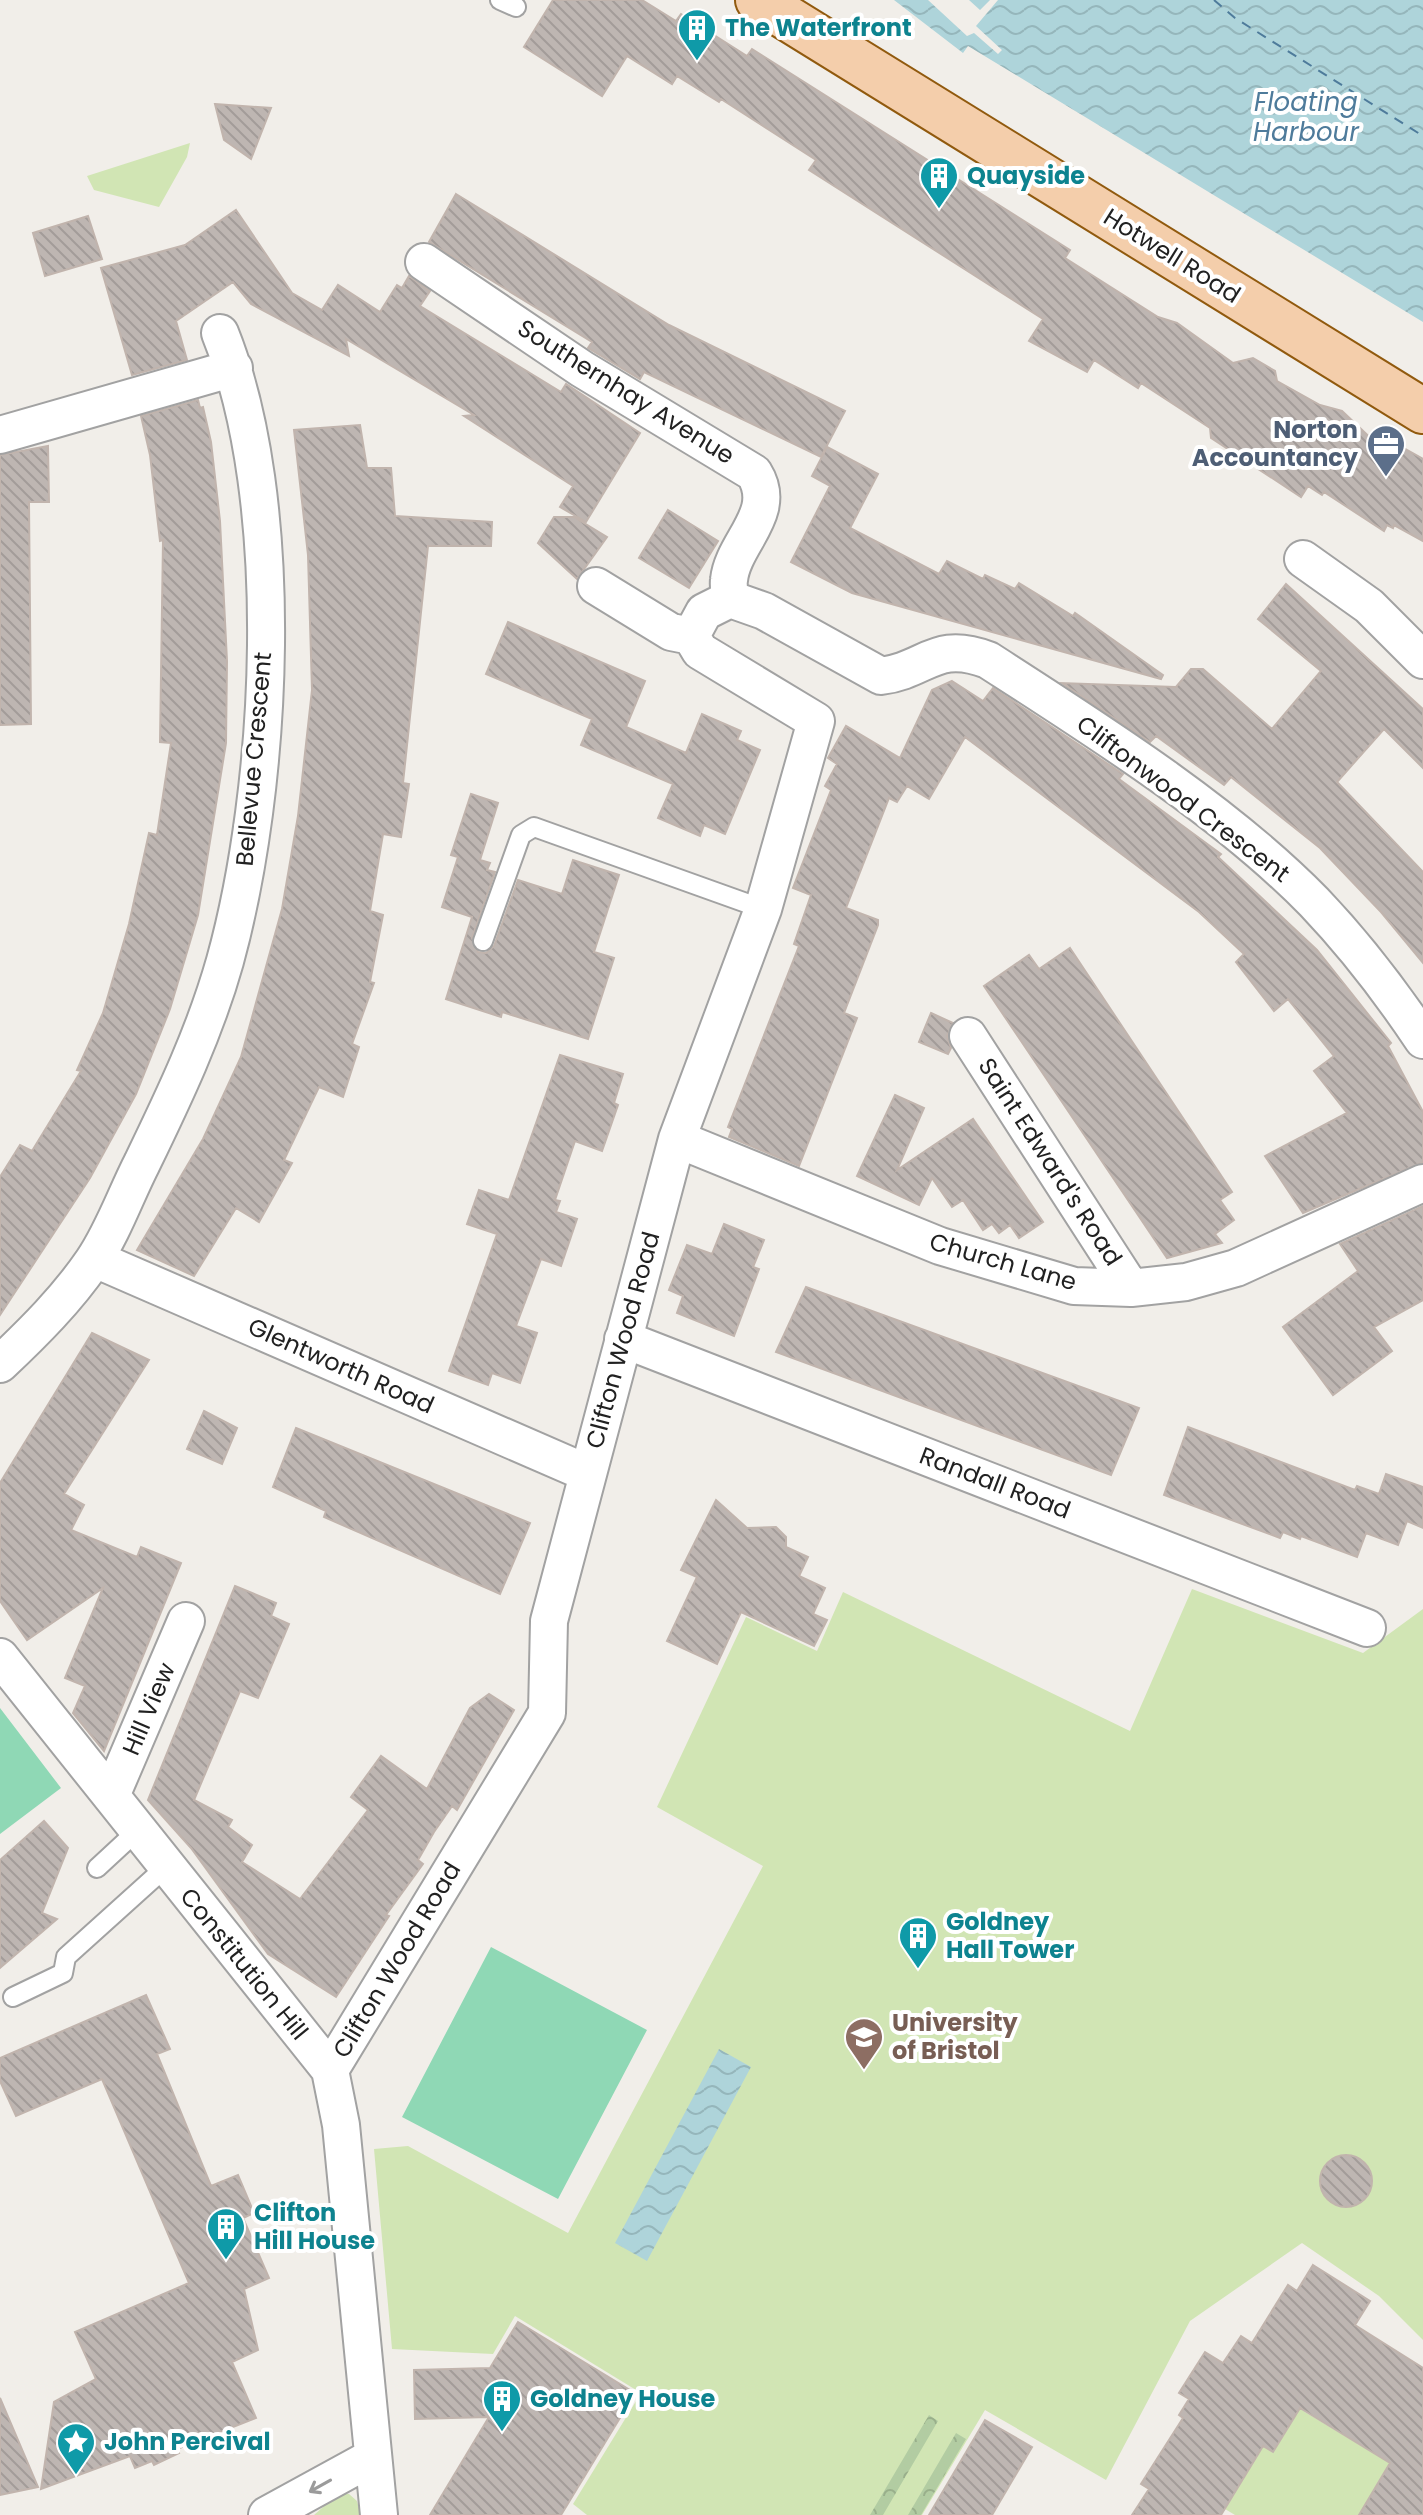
<svg xmlns="http://www.w3.org/2000/svg" width="1423" height="2515" font-family="Poppins,sans-serif">
  <defs>
    <pattern id="forest-crowns" width="20" height="18" patternUnits="userSpaceOnUse" patternTransform="scale(2)"><rect width="20" height="18" fill="#b2cca2"/><path d="M2 6a3 3 0 1 1 6 0M12 15a3 3 0 1 1 6 0" fill="none" stroke="#99af8b"/></pattern>
    <pattern id="water-waves" width="16" height="10" patternUnits="userSpaceOnUse" patternTransform="scale(2)"><rect width="16" height="10" fill="#aed4da"/><path d="M0 5q4-4 8 0t8 0" fill="none" stroke="#95b6bb"/></pattern>
    <pattern id="building-back-hatch" width="6" height="6" patternUnits="userSpaceOnUse" patternTransform="scale(2)"><rect width="6" height="6" fill="#beb6b2"/><path d="M-1 5l2 2M0 0l6 6M5-1l2 2" fill="none" stroke="#a39c99"/></pattern>
  </defs>
  <rect width="100%" height="100%" fill="#f1eee9"/>
  <path fill="#d1e5b4" d="M 190,143 L 187,157 L 159,207 L 94,190 L 87,176 Z
    M 1192,1589 L 1363,1653 L 1423,1609 L 1423,2340 L 1379,2296 L 1302,2243 L 1190,2321 L 1106,2480 L 985,2410 L 922,2515 L 587,2515 L 573,2504 L 641,2393 L 515,2316 L 493,2354 L 392,2349 L 374,2149 L 408,2146 L 568,2233 L 763,1866 L 657,1807 L 746,1617 L 817,1651 L 843,1592 L 1130,1731 Z
    M 1269,2380 L 1305,2412 L 1390,2463 L 1371,2515 L 1235,2515 L 1225,2509 L 1263,2446 L 1273,2452 L 1289,2427 Z
    M 339,2493 L 349,2494 L 357,2501 L 361,2515 L 314,2515 Z"/>
  <path fill="url(#forest-crowns)" d="M 929,2415 L 938,2421 L 883,2515 L 870,2515 Z
    M 956,2433 L 966,2439 L 921,2515 L 908,2515 Z"/>
  <path fill="#8fd8b5" d="M 0,1708 L 61,1788 L 0,1834 Z
    M 491,1947 L 647,2030 L 558,2199 L 402,2117 Z"/>
  <path fill="url(#water-waves)" d="M 894,0 L 1423,0 L 1423,322 L 968,46 L 963,53 Z
    M 719,2049 L 751,2067 L 647,2261 L 615,2243 Z"/>
  <path fill="#f1eee9" d="M 928,0 L 969,0 L 980,10 L 990,0 L 998,0 L 976,26 L 1002,50 L 998,54 L 974,33 L 967,36 Z"/>
  <g fill="none" stroke-linecap="round" stroke-linejoin="round">
    <path stroke="#4e7b9b" stroke-width="2" stroke-dasharray="10 8" stroke-linecap="butt" d="M 1214,0 L 1235,18 L 1423,136"/>
  </g>
  <path fill="url(#building-back-hatch)" stroke="#c1b4ad" stroke-width="2" d="M 553,0 L 642,0 L 676,21 L 681,14 L 747,56 L 752,49 L 1070,250 L 1065,258 L 1158,317 L 1177,323 L 1233,363 L 1253,358 L 1275,371 L 1277,381 L 1320,405 L 1342,411 L 1379,446 L 1384,437 L 1423,459 L 1423,541 L 1394,525 L 1393,528 L 1387,525 L 1384,531 L 1324,492 L 1322,495 L 1308,486 L 1301,497 L 1211,438 L 1210,428 L 1141,383 L 1138,388 L 1094,360 L 1087,372 L 1029,341 L 1043,319 L 809,170 L 816,160 L 721,99 L 719,102 L 677,76 L 672,84 L 627,56 L 602,96 L 524,47 Z
    M 215,104 L 271,108 L 251,159 L 224,140 Z
    M 456,194 L 669,325 L 845,411 L 821,457 L 644,372 L 640,379 L 588,348 L 592,342 L 429,242 Z
    M 236,210 L 292,293 L 322,310 L 338,285 L 380,312 L 397,285 L 402,288 L 409,276 L 430,291 L 420,306 L 561,392 L 566,384 L 640,433 L 586,522 L 560,507 L 573,486 L 464,416 L 474,415 L 346,339 L 349,356 L 251,304 L 233,282 L 176,321 L 187,360 L 132,375 L 101,268 L 185,245 Z
    M 88,216 L 102,259 L 45,276 L 33,233 Z
    M 198,400 L 200,408 L 203,407 L 211,442 L 220,521 L 227,661 L 226,743 L 198,915 L 170,1009 L 136,1094 L 90,1178 L 0,1315 L 0,1177 L 20,1145 L 32,1151 L 81,1071 L 77,1070 L 103,1013 L 129,924 L 149,833 L 157,835 L 171,743 L 160,742 L 163,540 L 160,541 L 150,455 L 141,416 Z
    M 360,425 L 367,468 L 391,468 L 395,516 L 492,522 L 491,546 L 428,546 L 403,783 L 409,784 L 401,837 L 383,834 L 370,911 L 383,915 L 370,982 L 374,983 L 352,1044 L 359,1047 L 343,1097 L 319,1087 L 284,1160 L 292,1163 L 259,1222 L 236,1208 L 194,1276 L 137,1250 L 203,1139 L 241,1057 L 282,909 L 298,816 L 312,690 L 308,555 L 294,430 Z
    M 48,446 L 49,502 L 29,502 L 31,724 L 0,725 L 0,455 Z
    M 827,447 L 878,474 L 850,528 L 939,574 L 947,561 L 983,579 L 985,575 L 1015,589 L 1019,583 L 1073,616 L 1075,613 L 1163,675 L 1161,679 L 852,593 L 791,562 L 830,486 L 812,476 Z
    M 668,510 L 718,541 L 689,588 L 639,558 Z
    M 554,517 L 574,517 L 607,537 L 577,579 L 538,543 Z
    M 1286,584 L 1423,709 L 1423,768 L 1384,729 L 1337,782 L 1423,872 L 1423,963 L 1381,912 L 1320,848 L 1231,777 L 1224,785 L 1156,736 L 1150,742 L 1062,683 L 1176,687 L 1191,669 L 1203,669 L 1272,729 L 1321,671 L 1258,619 Z
    M 508,622 L 645,681 L 626,727 L 686,753 L 702,714 L 741,731 L 737,740 L 760,750 L 725,834 L 704,825 L 700,836 L 658,818 L 673,784 L 581,745 L 592,719 L 486,674 Z
    M 952,681 L 983,701 L 993,688 L 1123,774 L 1119,779 L 1221,854 L 1218,857 L 1317,950 L 1391,1043 L 1388,1046 L 1423,1112 L 1423,1162 L 1303,1213 L 1265,1156 L 1347,1113 L 1314,1071 L 1334,1056 L 1288,999 L 1274,1011 L 1236,962 L 1244,954 L 1199,912 L 965,737 L 929,799 L 907,786 L 897,802 L 889,798 L 846,908 L 878,920 L 878,925 L 844,1013 L 857,1018 L 799,1166 L 729,1137 L 732,1129 L 728,1127 L 799,946 L 794,944 L 811,895 L 793,888 L 831,790 L 825,786 L 837,764 L 828,758 L 846,726 L 900,758 L 932,690 Z
    M 471,794 L 498,803 L 480,860 L 490,863 L 487,870 L 495,872 L 472,938 L 478,952 L 486,953 L 494,946 L 518,880 L 562,894 L 573,860 L 619,875 L 594,952 L 614,958 L 588,1039 L 502,1012 L 501,1017 L 446,999 L 472,917 L 442,907 L 458,857 L 451,855 Z
    M 1070,948 L 1232,1192 L 1220,1200 L 1234,1220 L 1215,1234 L 1222,1243 L 1167,1258 L 984,986 L 1029,955 L 1039,969 Z
    M 931,1013 L 953,1023 L 947,1036 L 951,1048 L 948,1054 L 919,1042 Z
    M 560,1055 L 623,1074 L 614,1103 L 618,1105 L 602,1151 L 575,1141 L 555,1200 L 560,1201 L 556,1212 L 577,1219 L 561,1266 L 541,1259 L 516,1326 L 537,1333 L 520,1383 L 492,1373 L 488,1385 L 449,1371 L 497,1234 L 467,1224 L 479,1190 L 509,1200 Z
    M 895,1095 L 924,1108 L 897,1170 L 973,1119 L 1043,1222 L 1019,1238 L 1010,1225 L 999,1233 L 992,1224 L 983,1230 L 963,1200 L 952,1207 L 932,1178 L 919,1205 L 857,1176 Z
    M 1423,1206 L 1423,1300 L 1374,1327 L 1392,1351 L 1333,1395 L 1283,1327 L 1358,1271 L 1340,1244 Z
    M 724,1224 L 764,1240 L 753,1267 L 759,1269 L 734,1336 L 677,1313 L 683,1296 L 669,1290 L 687,1245 L 712,1254 Z
    M 806,1287 L 1139,1408 L 1111,1475 L 776,1352 Z
    M 92,1333 L 149,1360 L 64,1494 L 84,1505 L 71,1530 L 137,1557 L 141,1547 L 181,1563 L 104,1751 L 73,1713 L 85,1686 L 65,1678 L 103,1588 L 27,1640 L 0,1601 L 0,1483 Z
    M 204,1411 L 237,1428 L 222,1464 L 187,1449 Z
    M 1188,1427 L 1355,1490 L 1357,1486 L 1379,1494 L 1386,1474 L 1423,1487 L 1423,1528 L 1407,1521 L 1398,1545 L 1366,1533 L 1357,1557 L 1301,1536 L 1300,1539 L 1283,1532 L 1280,1538 L 1164,1495 Z
    M 296,1428 L 530,1523 L 500,1594 L 324,1517 L 326,1511 L 273,1487 Z
    M 716,1500 L 747,1528 L 776,1527 L 786,1537 L 786,1547 L 808,1557 L 799,1576 L 825,1588 L 813,1614 L 827,1620 L 814,1646 L 741,1612 L 717,1664 L 667,1641 L 697,1577 L 681,1570 Z
    M 235,1586 L 276,1603 L 271,1616 L 289,1624 L 258,1698 L 240,1691 L 194,1800 L 232,1820 L 228,1827 L 252,1845 L 242,1862 L 300,1899 L 368,1810 L 351,1797 L 381,1756 L 427,1789 L 470,1708 L 489,1694 L 514,1710 L 457,1810 L 452,1806 L 434,1832 L 418,1860 L 423,1864 L 386,1915 L 389,1916 L 336,1997 L 268,1954 L 191,1848 L 148,1800 Z
    M 44,1821 L 68,1848 L 42,1913 L 57,1919 L 0,1968 L 0,1860 Z
    M 146,1995 L 170,2049 L 157,2054 L 211,2186 L 238,2175 L 254,2213 L 243,2218 L 269,2278 L 244,2289 L 258,2350 L 232,2362 L 256,2418 L 177,2449 L 179,2453 L 154,2465 L 152,2461 L 135,2468 L 130,2456 L 41,2489 L 54,2402 L 96,2379 L 75,2332 L 189,2283 L 102,2079 L 16,2116 L 0,2081 L 0,2058 Z
    M1320 2181a26 26 0 1 1 52 0a26 26 0 1 1-52 0Z
    M 1313,2265 L 1370,2301 L 1355,2325 L 1423,2368 L 1423,2515 L 1359,2515 L 1390,2463 L 1300,2408 L 1273,2452 L 1263,2446 L 1221,2515 L 1132,2515 L 1149,2489 L 1141,2484 L 1183,2418 L 1179,2415 L 1189,2399 L 1179,2393 L 1205,2352 L 1223,2363 L 1241,2336 L 1252,2343 L 1288,2285 L 1297,2291 Z
    M 518,2322 L 635,2393 L 561,2515 L 430,2515 L 489,2417 L 415,2419 L 414,2370 L 490,2368 Z
    M 0,2398 L 38,2487 L 0,2495 Z
    M 985,2420 L 1032,2447 L 992,2515 L 929,2515 Z"/>
  <g fill="none" stroke-linecap="round" stroke-linejoin="round">
    <g stroke="#a2a2a2" stroke-width="22">
      <path id="service" d="M 500,0 L 516,7
        M 483,941 L 521,835 L 534,827 L 763,909
        M 97,1868 L 137,1831
        M 13,1997 L 63,1973 L 66,1957 L 167,1866"/>
    </g>
    <g stroke="#a2a2a2" stroke-width="40">
      <path id="minor" d="M 424,262 L 582,369 L 754,473 C 779,513 733,542 729,580 C 728,586 730,593 730,599
        M 0,435 L 234,368
        M 1303,559 L 1369,606 L 1423,660
        M 596,586 L 671,632 L 691,636 L 704,612 L 730,599 L 764,611 L 881,676 C 927,670 935,640 988,660 C 1095,729 1224,810 1314,902 C 1354,944 1391,992 1423,1040
        M 968,1036 L 1131,1288
        M 677,1139 L 940,1246 L 1074,1286 L 1131,1288 L 1186,1282 L 1236,1268 L 1423,1183
        M 95,1259 L 587,1473
        M 623,1339 L 1367,1628
        M 0,1364 C 34,1332 67,1299 93,1261 C 113,1232 126,1194 142,1163 C 174,1097 205,1032 225,961 C 273,787 288,502 220,333
        M 0,1657 L 330,2070 L 341,2125 L 379,2515
        M 111,1796 L 186,1621
        M 330,2070 L 547,1713 L 549,1621 L 677,1139 L 763,909 L 816,721 L 700,651 L 691,636
        M 267,2515 L 373,2457"/>
    </g>
    <g stroke="#915a0e" stroke-width="48">
      <path id="primary" d="M 758,0 L 1423,411"/>
    </g>
    <use href="#service" stroke="#fff" stroke-width="18"/>
    <use href="#minor" stroke="#fff" stroke-width="36"/>
    <use href="#primary" stroke="#f4ceab" stroke-width="44"/>
  </g>
  <defs><path id="oneway-shaft" d="M-6 0H5M1.5-3L5.5 0L1.5 3" fill="none" stroke-width="1.6" stroke-linecap="round" stroke-linejoin="round" transform="scale(2)"/></defs>
  <use stroke="#9b9b9b" href="#oneway-shaft" transform="translate(320 2486) rotate(151)"/>
  <defs>
    <g id="building-pin" transform="scale(2)"><path d="M0 17L-7.5 6A9.5 9.5 0 1 1 7.5 6Z" fill="#0f9aa8" stroke="#fff"/><path d="M-4-6H4V6H1V3H-1V6H-4ZM-2.5-4.3h1.7v1.8h-1.7ZM.8-4.3h1.7v1.8H.8ZM-2.5-1h1.7V.8h-1.7ZM.8-1h1.7V.8H.8Z" fill="#fff"/></g>
    <g id="office-pin" transform="scale(2)"><path d="M0 17L-7.5 6A9.5 9.5 0 1 1 7.5 6Z" fill="#5c6f8a" stroke="#fff"/><path d="M-6-3h4V-5.5h4V-3h4V5H-6ZM-1-4.5V-3h2v-1.5ZM-6 0V1H6V0Z" fill="#fff"/></g>
    <g id="university-pin" transform="scale(2)"><path d="M0 17L-7.5 6A9.5 9.5 0 1 1 7.5 6Z" fill="#8d6e63" stroke="#fff"/><path d="M0-5L7-2L0 1L-7-2ZM-4 1L0 2.5L4 1V4Q0 6-4 4Z" fill="#fff"/></g>
    <g id="sight-pin" transform="scale(2)"><path d="M0 17L-7.5 6A9.5 9.5 0 1 1 7.5 6Z" fill="#0f9aa8" stroke="#fff"/><path d="M0-6L1.8-2.2L6-1.7L2.9 1.2L3.7 5.4L0 3.3L-3.7 5.4L-2.9 1.2L-6-1.7L-1.8-2.2Z" fill="#fff"/></g>
  </defs>
  <g fill-rule="evenodd">
    <use href="#building-pin" x="697" y="28"/>
    <use href="#building-pin" x="939" y="176"/>
    <use href="#office-pin" x="1386" y="444"/>
    <use href="#building-pin" x="918" y="1936"/>
    <use href="#university-pin" x="864" y="2037"/>
    <use href="#building-pin" x="226" y="2227"/>
    <use href="#building-pin" x="502" y="2399"/>
    <use href="#sight-pin" x="76" y="2442"/>
  </g>
  <g text-anchor="middle" stroke-width="8" stroke-linejoin="round" paint-order="stroke">
    <g font-size="24" font-weight="bold" fill="#0d838f" stroke="#fff" text-anchor="start">
      <text x="725" y="36">The Waterfront</text>
      <text x="967" y="184">Quayside</text>
      <text x="946" y="1930">Goldney<tspan x="946" dy="28">Hall Tower</tspan></text>
      <text x="254" y="2221">Clifton<tspan x="254" dy="28">Hill House</tspan></text>
      <text x="530" y="2407">Goldney House</text>
      <text x="104" y="2450">John Percival</text>
    </g>
    <g font-size="24" fill="#212121" stroke="#fff">
      <text transform="translate(1172 256) rotate(32)" y="8">Hotwell Road</text>
      <text transform="translate(626 392) rotate(32)" y="8">Southernhay Avenue</text>
      <text transform="translate(254 759) rotate(-85)" y="8">Bellevue Crescent</text>
      <text transform="translate(1183 799) rotate(37)" y="8">Cliftonwood Crescent</text>
      <text transform="translate(1050 1162) rotate(57)" y="8">Saint Edward's Road</text>
      <text transform="translate(1003 1262) rotate(16)" y="8">Church Lane</text>
      <text transform="translate(623 1340) rotate(-75)" y="8">Clifton Wood Road</text>
      <text transform="translate(341 1366) rotate(24)" y="8">Glentworth Road</text>
      <text transform="translate(995 1483) rotate(21)" y="8">Randall Road</text>
      <text transform="translate(149 1709) rotate(-67)" y="8">Hill View</text>
      <text transform="translate(397 1960) rotate(-59)" y="8">Clifton Wood Road</text>
      <text transform="translate(244 1964) rotate(51)" y="8">Constitution Hill</text>
    </g>
    <g font-size="24" font-weight="bold" fill="#4e5e75" stroke="#fff" text-anchor="end">
      <text x="1358" y="438">Norton<tspan x="1358" dy="28">Accountancy</tspan></text>
    </g>
    <g font-size="24" font-weight="bold" fill="#785e54" stroke="#fff" text-anchor="start">
      <text x="892" y="2031">University<tspan x="892" dy="28">of Bristol</tspan></text>
    </g>
    <g font-size="26" font-style="italic" fill="#4e7b9b" stroke="#fff">
      <text x="1306" y="111">Floating<tspan x="1306" dy="30">Harbour</tspan></text>
    </g>
  </g>
</svg>
